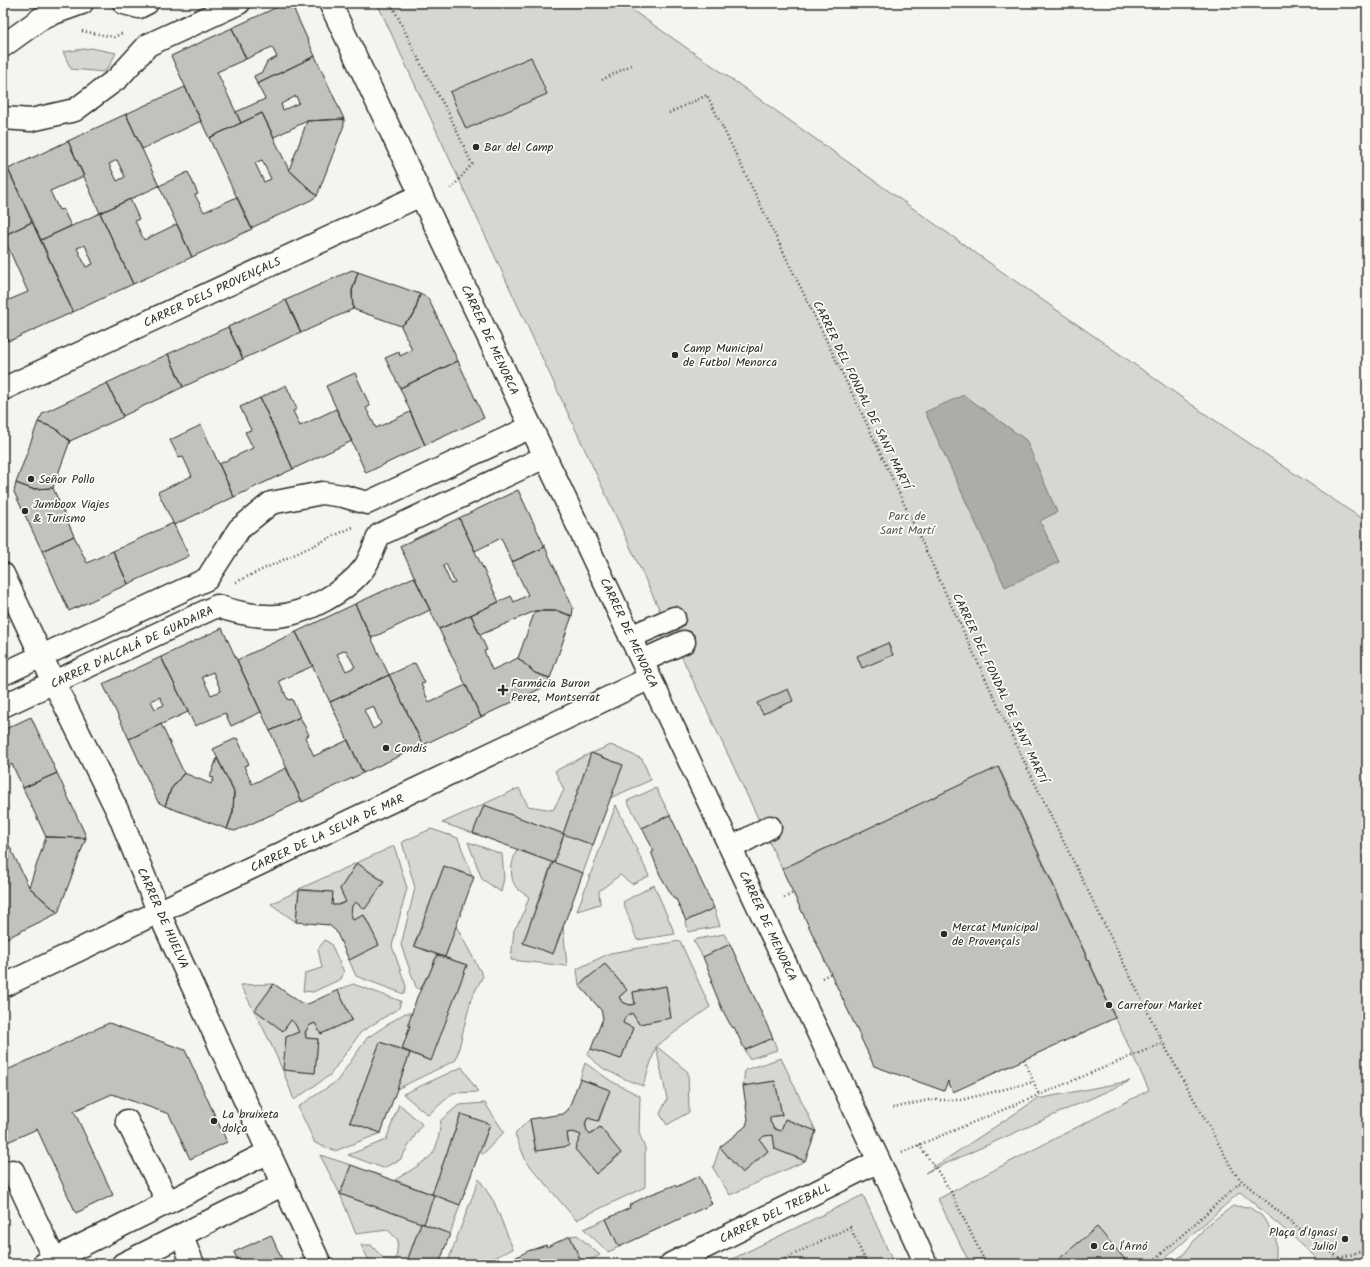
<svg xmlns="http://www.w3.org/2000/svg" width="1370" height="1267" font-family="Kalam,sans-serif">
  <rect width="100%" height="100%" fill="#f5f4ef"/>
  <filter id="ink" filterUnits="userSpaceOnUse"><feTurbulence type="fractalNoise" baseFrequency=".025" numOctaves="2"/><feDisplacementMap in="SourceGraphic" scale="8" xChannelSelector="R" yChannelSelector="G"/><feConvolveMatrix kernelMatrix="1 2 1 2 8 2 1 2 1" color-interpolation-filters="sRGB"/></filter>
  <g filter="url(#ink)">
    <path fill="#d7d6d2" stroke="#81807e" d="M 377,3 L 622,3 L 720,71 L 1001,271 L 1201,411 L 1367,522 L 1367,1264 L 1323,1264 L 1290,1234 L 1240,1192 L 1159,1264 L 970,1264 L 938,1199 L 1149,1090 L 999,767 L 782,869 L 654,598 Z
      M 91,48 L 116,53 L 110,65 L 104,72 L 71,69 L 63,52 Z
      M 611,745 L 642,759 L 651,780 L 610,798 L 623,765 L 592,753 Z
      M 591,753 L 563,834 L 484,805 L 473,833 L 442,823 L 519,788 L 528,806 L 553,810 L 564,790 L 555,771 Z
      M 656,788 L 670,815 L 642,828 L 627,801 Z
      M 616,805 L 649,876 L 632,884 L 620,875 L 599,891 L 600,904 L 577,911 Z
      M 431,829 L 458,838 L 472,876 L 444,866 L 414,946 L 437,955 L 428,977 L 426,977 L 420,990 L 416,987 L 401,945 L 415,888 L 402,842 Z
      M 564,834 L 593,845 L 583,873 L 552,862 L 523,943 L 553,954 L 563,926 L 567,966 L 511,960 L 514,930 L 522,917 L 529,897 C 525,894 519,891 516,887 C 508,876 512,860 517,850 L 554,863 Z
      M 468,842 L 502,854 L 504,878 L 501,892 L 482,879 Z
      M 394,846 L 407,888 L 392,946 L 406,986 L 404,994 L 356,976 L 349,960 L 379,945 L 364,915 L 353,920 C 350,913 350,908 355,902 L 365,909 L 384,881 L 357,863 L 340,889 L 346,902 L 338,905 L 332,905 L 332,892 L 299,889 Z
      M 654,885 L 675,934 L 637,940 L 623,902 Z
      M 299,890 L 296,922 L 271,904 Z
      M 714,908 L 720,926 L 688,932 L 686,921 Z
      M 456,926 L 483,976 L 471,999 L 456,1060 L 397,1089 L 410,1053 L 430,1061 L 467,965 L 445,957 Z
      M 724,934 L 730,944 L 703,957 L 693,940 Z
      M 325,940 L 331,944 L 344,972 L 341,979 L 313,992 L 303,991 L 305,973 L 322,968 L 318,949 Z
      M 680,941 L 710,1007 L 656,1046 L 688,1072 L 689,1112 L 667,1125 L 660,1114 L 667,1099 L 656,1047 L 643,1086 L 627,1080 L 604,1069 L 587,1055 L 591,1049 L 621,1059 L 633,1028 L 623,1023 L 625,1017 L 632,1013 L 639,1024 L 671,1018 L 666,986 L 633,992 L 635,1004 C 628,1006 623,1003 619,997 L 627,990 L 605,964 L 579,985 L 577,969 L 610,953 Z
      M 274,984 L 255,1010 L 283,1031 L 291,1020 L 295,1024 L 299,1032 L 286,1037 L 284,1070 L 315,1073 L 318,1039 L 306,1038 C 305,1030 308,1026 315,1023 L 321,1034 L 352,1020 L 338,990 L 353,984 L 401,1001 L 399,1008 L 361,1032 L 330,1075 L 294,1100 C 280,1060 261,1022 240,985 Z
      M 405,1013 L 412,1013 L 409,1026 L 410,1026 L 402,1049 L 380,1042 L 350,1122 L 381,1133 L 335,1151 L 315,1143 L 298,1107 L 337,1081 L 367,1038 Z
      M 773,1038 L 777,1050 L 749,1059 L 745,1050 Z
      M 781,1058 L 816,1131 L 785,1119 L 781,1131 C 773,1128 770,1125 770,1117 L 782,1115 L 775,1081 L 743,1086 L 745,1070 Z
      M 585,1063 L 611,1081 L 640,1096 L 639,1133 L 645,1148 L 645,1187 L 576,1220 L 526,1161 L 515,1134 L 530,1119 L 536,1151 L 569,1146 L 567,1133 L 573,1132 L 581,1135 L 575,1149 L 596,1174 L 621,1154 L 600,1127 L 590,1135 C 585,1129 585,1124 588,1118 L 599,1121 L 610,1090 L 580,1079 Z
      M 462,1067 L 478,1092 L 453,1093 L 428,1115 L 403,1094 Z
      M 1130,1081 L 936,1168 L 925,1173 L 1037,1099 Z
      M 485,1103 L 504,1132 L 483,1154 L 480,1152 L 490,1124 L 461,1114 L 432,1194 L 395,1180 C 403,1175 429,1160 433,1153 C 438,1146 440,1128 441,1120 L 459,1105 Z
      M 399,1104 L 422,1124 L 400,1160 L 383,1168 L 348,1155 L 386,1140 Z
      M 773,1135 L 775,1149 L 805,1161 L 730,1195 L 713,1168 L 720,1147 L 742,1173 L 768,1151 L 760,1140 L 764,1136 Z
      M 320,1155 L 351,1165 L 340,1194 L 421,1223 L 406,1264 L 371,1264 L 361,1245 L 371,1245 L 384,1259 L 396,1260 L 398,1240 L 388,1230 L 356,1234 L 340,1194 Z
      M 479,1179 L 494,1202 L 513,1249 L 481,1264 L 447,1264 Z
      M 434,1195 L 460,1205 L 450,1234 L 424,1224 Z
      M 863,1195 L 894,1264 L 722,1264 Z
      M 1233,1206 L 1249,1207 L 1262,1216 L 1276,1238 L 1276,1256 L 1273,1264 L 1168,1264 L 1183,1255 L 1206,1226 Z
      M 606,1219 L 619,1247 L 608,1252 L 584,1229 Z
      M 577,1235 L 600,1255 L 583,1264 L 570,1236 Z"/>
    <path fill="#adaca9" stroke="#797877" d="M 964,395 L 1026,440 L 1057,512 L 1040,521 L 1059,562 L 1005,587 L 925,412 Z"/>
    <path fill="#c2c1be" stroke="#2b2b2b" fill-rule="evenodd" d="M 286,3 L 291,3 L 315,56 L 257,84 L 254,76 L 262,72 L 267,62 L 277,57 L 272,47 L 246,59 L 232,28 Z
      M 232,28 L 246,59 L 217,72 L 241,123 L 209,138 L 171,56 Z
      M 315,56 L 344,119 L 307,121 L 274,137 L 262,113 L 241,123 L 236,112 L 265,99 L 257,84 ZM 296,96 L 299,103 L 283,110 L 281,104 Z
      M 531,57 L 547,94 L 466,129 L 450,92 Z
      M 185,87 L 201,121 L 142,149 L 126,114 Z
      M 262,113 L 289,170 L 317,196 L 311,200 L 251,228 L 209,138 ZM 262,160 L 271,179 L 264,182 L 255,163 Z
      M 126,114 L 159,186 L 100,213 L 68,141 ZM 117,160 L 125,177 L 117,181 L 109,164 Z
      M 344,119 L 344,125 L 317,196 L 289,170 L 300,141 L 307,121 Z
      M 68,141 L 84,176 L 50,191 L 59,210 L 63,209 L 71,226 L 41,240 L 8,169 Z
      M 3,158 L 32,222 L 3,236 Z
      M 188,172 L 198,194 L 195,195 L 204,212 L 237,197 L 252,229 L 192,257 L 159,186 Z
      M 130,199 L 139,219 L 135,221 L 144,240 L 177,224 L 192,257 L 133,284 L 100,213 Z
      M 100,213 L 133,284 L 73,312 L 41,240 ZM 85,245 L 93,264 L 86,267 L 77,248 Z
      M 32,222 L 73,312 L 14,339 L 7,341 L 4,302 L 28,292 L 3,236 Z
      M 352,270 L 358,272 L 352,291 L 353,309 L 301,333 L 286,300 Z
      M 358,272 L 420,294 L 414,315 L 401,326 L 353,309 L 352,291 Z
      M 420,294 L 428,298 L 458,361 L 400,388 L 385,358 L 399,352 L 400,356 L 412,350 L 401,326 L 414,315 Z
      M 286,300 L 301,332 L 243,359 L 228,327 Z
      M 3,302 L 4,302 L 7,341 L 3,340 Z
      M 228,327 L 243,359 L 183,387 L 168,354 Z
      M 168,354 L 183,387 L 123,416 L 107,383 Z
      M 458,361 L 484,418 L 425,445 L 400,388 Z
      M 355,373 L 370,406 L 366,408 L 376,428 L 410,412 L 425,445 L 366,473 L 326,386 Z
      M 107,383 L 123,417 L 70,441 L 55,428 L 38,422 L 43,413 Z
      M 286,385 L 297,409 L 293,411 L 300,426 L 336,409 L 352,441 L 293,469 L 260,398 Z
      M 260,398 L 293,469 L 234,497 L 219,464 L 253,448 L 245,432 L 251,430 L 240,407 Z
      M 38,422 L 55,428 L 70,441 L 53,488 L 32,489 L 16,483 Z
      M 201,425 L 234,497 L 174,525 L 158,492 L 192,476 L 183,457 L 179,458 L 170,440 Z
      M 16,483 L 32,489 L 53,488 L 74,536 L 42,551 L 14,492 Z
      M 518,490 L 545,547 L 512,562 L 501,538 L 475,551 L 459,518 Z
      M 459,518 L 499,602 L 439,629 L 400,546 ZM 446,564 L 455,583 L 451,584 L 443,566 Z
      M 173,523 L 189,556 L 128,584 L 113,551 Z
      M 74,536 L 87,563 L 113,551 L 128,584 L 69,611 L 42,551 Z
      M 545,547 L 573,608 L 572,616 L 558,611 L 535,611 L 480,635 L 471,615 L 511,596 L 514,602 L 528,595 L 512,562 Z
      M 414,577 L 430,610 L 372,638 L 355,604 Z
      M 355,604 L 389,675 L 330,702 L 296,632 ZM 346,650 L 355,667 L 346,671 L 337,654 Z
      M 535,611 L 558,611 L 572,616 L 550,678 L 535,673 L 518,658 Z
      M 471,615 L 487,650 L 484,651 L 492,670 L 518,658 L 535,673 L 550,678 L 546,686 L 481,717 L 439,629 Z
      M 222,628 L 261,712 L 231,726 L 225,713 L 195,726 L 161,657 ZM 213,672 L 221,691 L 211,695 L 202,677 Z
      M 296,632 L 313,666 L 279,681 L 288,700 L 292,699 L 300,717 L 270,731 L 237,660 Z
      M 888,643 L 893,655 L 862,668 L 857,656 Z
      M 161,657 L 188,712 L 129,739 L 103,684 ZM 160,697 L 164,705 L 155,709 L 151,701 Z
      M 415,663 L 425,683 L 421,684 L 429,702 L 466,685 L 481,717 L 423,745 L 389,675 Z
      M 389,675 L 423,745 L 363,773 L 330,702 ZM 373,706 L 381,724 L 373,729 L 364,710 Z
      M 788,689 L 793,701 L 763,714 L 757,703 Z
      M 31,717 L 57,773 L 23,788 L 12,764 L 3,769 L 3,730 Z
      M 300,717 L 309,735 L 305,737 L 314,756 L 348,740 L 363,773 L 302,802 L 270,731 Z
      M 161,724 L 184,773 L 171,789 L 165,806 L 158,802 L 129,739 Z
      M 237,738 L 249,764 L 244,766 L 252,784 L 286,768 L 302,801 L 235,831 L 227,829 L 233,812 L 234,792 L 213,749 Z
      M 591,753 L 623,765 L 593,845 L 563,834 Z
      M 217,758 L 234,792 L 233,812 L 227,829 L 165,806 L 171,789 L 184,773 L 211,784 L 214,778 L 210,777 Z
      M 998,767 L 1115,1018 L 953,1092 L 948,1081 L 944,1091 L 874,1066 L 782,869 Z
      M 57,773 L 85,834 L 86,838 L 46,837 L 23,788 Z
      M 484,805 L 564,834 L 554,863 L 473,833 Z
      M 670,815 L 714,908 L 686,921 L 676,899 L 674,899 L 673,897 L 660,875 L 652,854 L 652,852 L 654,851 L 642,828 Z
      M 46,837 L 86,838 L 58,913 L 29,887 Z
      M 8,843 L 29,887 L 58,913 L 3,940 L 3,845 Z
      M 553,862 L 583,873 L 553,954 L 523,943 Z
      M 357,863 L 384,882 L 365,909 L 355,902 L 352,906 L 351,914 L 353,920 L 364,915 L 379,945 L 349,960 L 336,931 L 329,925 L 296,922 L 299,890 L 333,892 L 332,905 L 338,905 L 346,902 L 340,889 Z
      M 444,866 L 474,877 L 445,957 L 414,946 Z
      M 730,944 L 773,1038 L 745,1050 L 734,1027 L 733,1028 L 730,1024 L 722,1009 L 711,982 L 713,981 L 703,957 Z
      M 437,955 L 467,965 L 431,1061 L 402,1049 L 410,1026 L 409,1026 L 409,1022 L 417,997 L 427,977 L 428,977 Z
      M 605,964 L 627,990 L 619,997 L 622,1002 L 630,1005 L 635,1004 L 633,992 L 666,986 L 671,1018 L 639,1024 L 632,1013 L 625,1017 L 623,1023 L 633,1028 L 621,1059 L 591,1049 L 603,1018 L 601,1010 L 579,985 Z
      M 274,984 L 301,1003 L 308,1004 L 338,990 L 352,1020 L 321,1034 L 315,1023 L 310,1025 L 305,1032 L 306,1038 L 318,1039 L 315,1073 L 283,1070 L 286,1037 L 299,1032 L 295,1024 L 291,1020 L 283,1031 L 255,1010 Z
      M 109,1023 L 185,1050 L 227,1142 L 190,1159 L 169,1114 L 112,1094 L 74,1111 L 113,1195 L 76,1213 L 37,1129 L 3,1144 L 3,1072 Z
      M 380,1042 L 410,1053 L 381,1133 L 350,1122 Z
      M 580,1079 L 610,1090 L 598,1121 L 588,1118 L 585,1123 L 587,1131 L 590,1135 L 600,1127 L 621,1153 L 596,1174 L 575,1149 L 581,1135 L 573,1132 L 567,1133 L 569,1146 L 536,1151 L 530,1119 L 563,1114 L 568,1110 Z
      M 775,1081 L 782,1115 L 770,1117 L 770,1122 L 775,1129 L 781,1131 L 785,1119 L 816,1131 L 805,1161 L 775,1149 L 773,1135 L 764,1136 L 760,1140 L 768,1151 L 742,1173 L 720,1147 L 746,1126 L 748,1119 L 743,1086 Z
      M 461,1114 L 490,1124 L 460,1205 L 432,1194 Z
      M 351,1165 L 434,1195 L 424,1224 L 340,1194 Z
      M 699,1176 L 712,1204 L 619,1247 L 606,1219 L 630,1208 L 629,1206 L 633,1203 L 649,1195 L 675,1185 L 676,1187 Z
      M 421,1223 L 450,1234 L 439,1264 L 406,1264 Z
      M 1097,1227 L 1129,1264 L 1053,1264 Z
      M 271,1235 L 284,1264 L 239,1264 L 234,1252 Z
      M 570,1236 L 582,1264 L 503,1264 L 528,1251 L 546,1245 L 547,1247 Z"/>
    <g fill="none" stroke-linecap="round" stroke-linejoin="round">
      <g stroke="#2b2b2b" stroke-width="25">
        <path id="minor" d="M 124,3 L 139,7 L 147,3
          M 330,3 L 879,1161 L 926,1264
          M 3,46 L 43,17 L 82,3
          M 3,118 L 31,120 L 75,110 L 118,78 L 148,45 L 239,3
          M 3,389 L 421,195
          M 3,574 L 54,683 L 118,812 L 159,913 L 320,1264
          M 630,637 L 674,618
          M 642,661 L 684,642
          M 3,674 L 207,579 L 239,529 L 271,503 L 322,493 L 343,496 L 367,503 L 531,427
          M 3,706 L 217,606 C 237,613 257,617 277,616 C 306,614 347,591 364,568 C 370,560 375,544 379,535 L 545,457
          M 731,848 L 770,827
          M 3,986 L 650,678
          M 127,1121 L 168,1202
          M 13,1171 L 54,1259
          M 181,1235 L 193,1264
          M 44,1264 L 269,1152
          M 123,1264 L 284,1184
          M 671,1264 L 879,1161"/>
      </g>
      <path stroke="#2b2b2b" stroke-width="2.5" stroke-dasharray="1 3" stroke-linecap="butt" d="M 391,3 L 424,70 L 448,112 L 472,164 L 451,189
        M 82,31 L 114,37 L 123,33
        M 3,80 L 8,70
        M 602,80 L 633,64
        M 669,113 L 707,95 L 866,422 L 1020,753 L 1163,1043 L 1234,1172 L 1242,1181 L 1297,1227 L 1339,1258 L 1344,1264
        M 236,582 L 355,526
        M 784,898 L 793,893
        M 822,978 L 831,973
        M 1024,1059 L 1039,1095
        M 893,1108 L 929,1100 L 961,1100 L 1033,1082
        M 919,1145 L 935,1167 L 951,1192 L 986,1264
        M 902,1152 L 1163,1043
        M 1339,1258 L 1367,1250
        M 774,1264 L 850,1227 L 867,1264
        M 1150,1264 L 1242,1181"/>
      <use href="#minor" stroke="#fdfcf7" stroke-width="22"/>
    </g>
  </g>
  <g fill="#2b2b2b" stroke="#fdfcf7" stroke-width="1.5">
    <circle cx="476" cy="147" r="4"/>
    <circle cx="675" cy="355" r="4"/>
    <circle cx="31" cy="479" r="4"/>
    <circle cx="25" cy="511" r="4"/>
    <path d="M501 684h4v4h4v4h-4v4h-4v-4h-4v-4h4z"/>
    <circle cx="386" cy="748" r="4"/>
    <circle cx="944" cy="934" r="4"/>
    <circle cx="1109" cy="1005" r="4"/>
    <circle cx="214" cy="1121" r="4"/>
    <circle cx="1345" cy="1239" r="4"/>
    <circle cx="1094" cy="1246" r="4"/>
  </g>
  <g text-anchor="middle" stroke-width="3.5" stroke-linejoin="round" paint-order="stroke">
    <g font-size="12" fill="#2b2b2b" stroke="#fdfcf7" text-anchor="start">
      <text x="484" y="151">Bar del Camp</text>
      <text x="683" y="352">Camp Municipal<tspan x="683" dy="14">de Futbol Menorca</tspan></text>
      <text x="39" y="483">Señor Pollo</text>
      <text x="33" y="508">Jumboox Viajes<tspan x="33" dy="14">&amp; Turismo</tspan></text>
      <text x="511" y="687">Farmàcia Buron<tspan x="511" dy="14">Perez, Montserrat</tspan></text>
      <text x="394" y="752">Condis</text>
      <text x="952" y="931">Mercat Municipal<tspan x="952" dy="14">de Provençals</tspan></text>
      <text x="1117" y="1009">Carrefour Market</text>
      <text x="222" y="1118">La bruixeta<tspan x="222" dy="14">dolça</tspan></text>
      <text x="1337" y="1236" text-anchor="end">Plaça d'Ignasi<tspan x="1337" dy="14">Juliol</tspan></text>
      <text x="1102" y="1250">Ca l'Arnó</text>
    </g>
    <g font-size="12" fill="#2b2b2b" stroke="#fdfcf7">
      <text transform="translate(212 292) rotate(-25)" y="4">CARRER DELS PROVENÇALS</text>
      <text transform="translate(490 340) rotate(65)" y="4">CARRER DE MENORCA</text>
      <text transform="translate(862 395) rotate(64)" y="4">CARRER DEL FONDAL DE SANT MARTÍ</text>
      <text transform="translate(629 633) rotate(65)" y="4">CARRER DE MENORCA</text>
      <text transform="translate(132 647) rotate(-25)" y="4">CARRER D'ALCALÁ DE GUADAIRA</text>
      <text transform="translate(1000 688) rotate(65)" y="4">CARRER DEL FONDAL DE SANT MARTÍ</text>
      <text transform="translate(327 833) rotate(-25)" y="4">CARRER DE LA SELVA DE MAR</text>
      <text transform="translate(163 918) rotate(66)" y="4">CARRER DE HUELVA</text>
      <text transform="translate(768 926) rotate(65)" y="4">CARRER DE MENORCA</text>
      <text transform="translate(775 1213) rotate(-26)" y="4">CARRER DEL TREBALL</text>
    </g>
    <g font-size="12" fill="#565655" stroke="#fdfcf7">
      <text x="907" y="520">Parc de<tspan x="907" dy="14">Sant Martí</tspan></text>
    </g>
  </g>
  <rect width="1370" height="1267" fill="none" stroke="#fdfcf7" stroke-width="16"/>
  <rect x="8" y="8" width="1354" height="1251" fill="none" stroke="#2b2b2b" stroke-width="1.5" filter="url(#ink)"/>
</svg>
